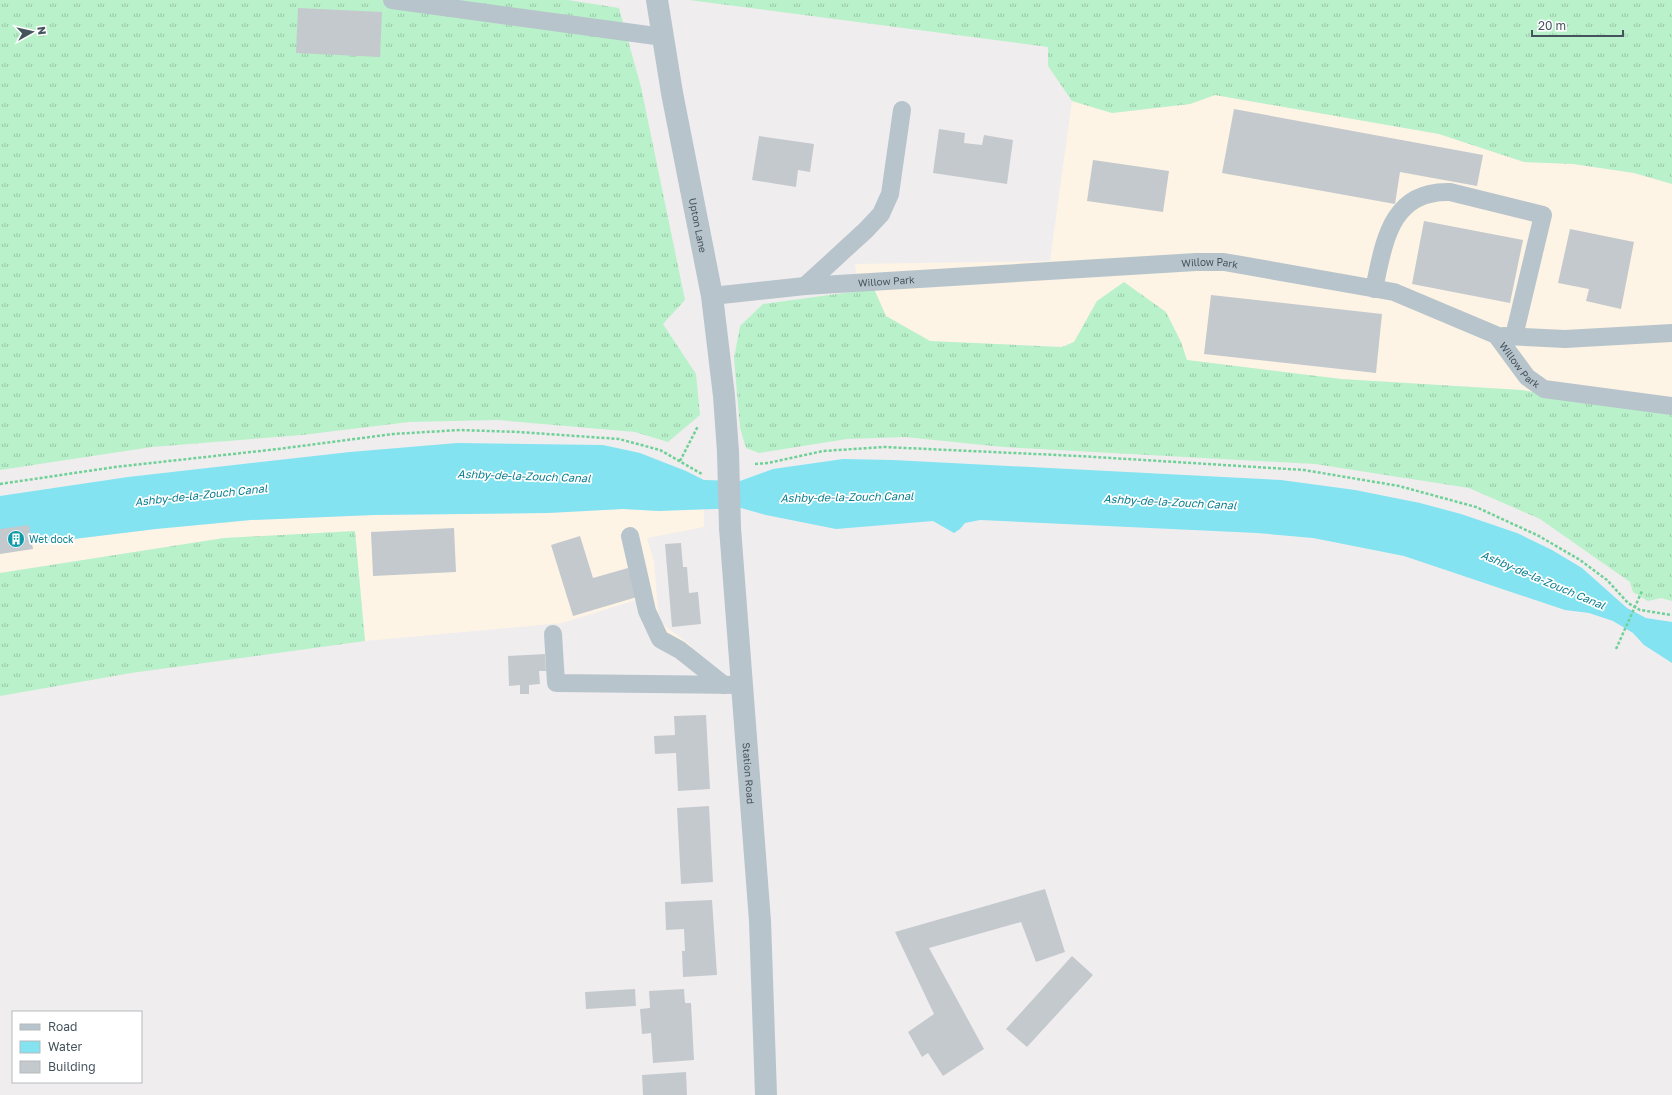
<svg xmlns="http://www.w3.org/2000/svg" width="1672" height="1095" font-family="'Golos Text',sans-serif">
  <defs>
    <pattern id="grass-tufts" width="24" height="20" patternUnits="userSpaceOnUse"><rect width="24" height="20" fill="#b9f1ca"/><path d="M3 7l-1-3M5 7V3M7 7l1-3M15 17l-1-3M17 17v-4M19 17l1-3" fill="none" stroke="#98c6a7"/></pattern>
  </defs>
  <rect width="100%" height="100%" fill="#f0edee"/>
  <path fill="#fdf4e5" d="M 1215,95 L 1439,134 L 1524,162 L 1573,164 L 1634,173 L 1672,184 L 1672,413 L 1521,390 L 1341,379 L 1186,360 L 1181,342 L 1097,301 L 1074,342 L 1062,347 L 930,341 L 886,316 L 874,289 L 858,292 L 855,264 L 1050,261 L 1072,101 L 1112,113 L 1190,104 Z
    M 704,508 L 704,527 L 647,538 L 654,561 L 659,621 L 691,646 L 684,657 L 653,646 L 636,600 L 562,623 L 365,641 L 355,531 L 224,538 L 0,573 L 0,548 L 156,529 L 251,520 L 374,515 L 548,513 L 623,509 L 659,511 Z"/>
  <path fill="url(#grass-tufts)" d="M 0,0 L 568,0 L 619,8 L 641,87 L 685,300 L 663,324 L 696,374 L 700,415 L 668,442 L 635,432 L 498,420 L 409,422 L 302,435 L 152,447 L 0,470 Z
    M 689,0 L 1672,0 L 1672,184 L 1634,173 L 1573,164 L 1524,162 L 1439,134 L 1215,95 L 1190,104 L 1112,113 L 1072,101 L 1048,66 L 1048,47 Z
    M 1124,282 L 1166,312 L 1181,342 L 1187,360 L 1341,379 L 1521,390 L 1672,413 L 1672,601 L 1661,598 L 1648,601 L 1633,592 L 1630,582 L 1540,519 L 1469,488 L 1315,464 L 1003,447 L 905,437 L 847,439 L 759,453 L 746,448 L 740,428 L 734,358 L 740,326 L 763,304 L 874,289 L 886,316 L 930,341 L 1062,347 L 1074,342 L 1097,301 Z
    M 355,531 L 365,641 L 131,673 L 0,696 L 0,573 L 224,538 Z"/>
  <path fill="#83e3f1" d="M 457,443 L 603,445 L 640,453 L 686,471 L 704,480 L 740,481 L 773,469 L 843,459 L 893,460 L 1281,480 L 1355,490 L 1420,503 L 1461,514 L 1517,533 L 1552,550 L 1582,568 L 1627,608 L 1646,618 L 1672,622 L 1672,663 L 1644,645 L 1633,633 L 1613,621 L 1589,613 L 1565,610 L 1404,556 L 1313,538 L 1257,533 L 980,520 L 965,523 L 960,529 L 954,533 L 933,521 L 836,529 L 766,515 L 741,508 L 659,511 L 623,509 L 548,513 L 374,515 L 251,520 L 156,529 L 0,548 L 0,496 L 128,477 L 350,452 Z"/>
  <path fill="#c4c9ce" d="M 298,8 L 382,12 L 380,57 L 296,53 Z
    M 1234,109 L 1483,155 L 1477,186 L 1400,172 L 1395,204 L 1222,173 Z
    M 939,129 L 965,133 L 964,143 L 982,145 L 984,135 L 1013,140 L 1007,184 L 933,173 Z
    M 759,136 L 814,144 L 810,172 L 798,170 L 796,187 L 752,180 Z
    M 1093,160 L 1169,171 L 1163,212 L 1087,201 Z
    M 1424,221 L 1523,240 L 1510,303 L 1412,284 Z
    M 1570,229 L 1634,242 L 1621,309 L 1586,301 L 1589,289 L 1558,283 Z
    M 1211,295 L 1382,314 L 1376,373 L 1204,354 Z
    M 29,525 L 33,549 L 0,554 L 0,529 Z
    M 454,528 L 456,572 L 373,576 L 371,532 Z
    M 580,536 L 593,578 L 628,568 L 637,597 L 573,616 L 551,545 Z
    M 681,543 L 683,567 L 687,567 L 689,593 L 698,592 L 701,624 L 672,627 L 665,544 Z
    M 545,654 L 546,671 L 539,671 L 540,684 L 529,685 L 529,694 L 520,694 L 520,685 L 509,686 L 508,656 Z
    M 706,715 L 710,789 L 678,791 L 676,753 L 655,754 L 654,736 L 675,735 L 674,716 Z
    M 709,806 L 713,882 L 681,884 L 677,808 Z
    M 1045,889 L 1065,952 L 1036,962 L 1021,922 L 929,948 L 984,1049 L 943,1076 L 928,1053 L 922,1057 L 908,1032 L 934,1014 L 895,932 Z
    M 712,900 L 717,975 L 683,977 L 682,951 L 685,951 L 684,929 L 666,930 L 665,902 Z
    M 1072,956 L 1093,975 L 1027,1047 L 1006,1029 Z
    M 635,989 L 636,1006 L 586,1009 L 585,992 Z
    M 684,989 L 685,1003 L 691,1003 L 694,1060 L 653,1063 L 651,1033 L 642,1034 L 640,1009 L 650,1008 L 649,991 Z
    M 686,1072 L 687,1095 L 643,1095 L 642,1075 Z"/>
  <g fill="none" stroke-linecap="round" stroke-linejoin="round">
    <path stroke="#6fd198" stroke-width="2.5" stroke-dasharray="3 2" stroke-linecap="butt" d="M 680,461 L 698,426
      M 755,464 L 768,463 L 823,451 L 884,447 L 1079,456 L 1304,470 L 1399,486 L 1476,507 L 1539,536 L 1580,560 L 1607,580 L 1628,603 L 1640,610 L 1672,615
      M 0,484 L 115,467 L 278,449 L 393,434 L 460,430 L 519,432 L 619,439 L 660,450 L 702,474"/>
    <g stroke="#b8c4cc" stroke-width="18">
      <path d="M 392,0 L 663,37"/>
      <path d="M 805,286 L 866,230 L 881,214 L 890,194 L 902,110"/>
      <path d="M 1374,289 C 1384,243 1390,190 1450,192 L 1543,215 L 1514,336"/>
      <path id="s1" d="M 712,296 L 805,286 L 1196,262 L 1224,262 L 1394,292 L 1496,335 L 1527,377 L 1544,389 L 1672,406"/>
      <path d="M 1503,336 L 1565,339 L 1672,333"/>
      <path d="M 630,536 L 647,611 L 660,639 L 680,650 L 724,685"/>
      <path d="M 553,634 L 556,683 L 742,685"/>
    </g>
    <g stroke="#b8c4cc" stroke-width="22">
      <path id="s2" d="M 657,0 L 672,93 L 712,296 L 724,396 L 728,452"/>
      <path id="s3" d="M 730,528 L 760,921 L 766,1095"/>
    </g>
    <path stroke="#6fd198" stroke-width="2.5" stroke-dasharray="3 2" stroke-linecap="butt" d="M 1616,649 L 1642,591"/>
    <path stroke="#b8c4cc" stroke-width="22" d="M 728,452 L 730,528"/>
  </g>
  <defs>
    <g id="building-disc" transform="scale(0.9)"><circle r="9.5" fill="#0f9aa8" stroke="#fff"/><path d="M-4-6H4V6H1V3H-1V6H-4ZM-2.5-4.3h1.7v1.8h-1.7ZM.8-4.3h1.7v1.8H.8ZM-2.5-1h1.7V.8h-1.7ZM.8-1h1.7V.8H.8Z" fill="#fff"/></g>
  </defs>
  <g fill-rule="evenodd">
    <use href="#building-disc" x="16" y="539"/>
  </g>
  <g text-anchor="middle" stroke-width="3.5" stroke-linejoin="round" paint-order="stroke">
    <g font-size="10" fill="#45535c" stroke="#fff">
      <text dy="4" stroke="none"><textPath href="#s2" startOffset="229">Upton Lane</textPath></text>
      <text dy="4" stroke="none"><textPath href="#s1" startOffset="499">Willow Park</textPath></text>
      <text dy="4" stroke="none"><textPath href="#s1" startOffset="175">Willow Park</textPath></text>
      <text dy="4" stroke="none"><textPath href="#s1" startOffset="835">Willow Park</textPath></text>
      <text dy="4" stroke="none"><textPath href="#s3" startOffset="246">Station Road</textPath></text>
    </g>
    <g font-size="10" fill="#0d838f" stroke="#fff" text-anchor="start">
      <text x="29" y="543">Wet dock</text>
    </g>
    <g font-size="11" font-style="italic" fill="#077f90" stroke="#fff">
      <text transform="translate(524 476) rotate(2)" y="4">Ashby-de-la-Zouch Canal</text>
      <text transform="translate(201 495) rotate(-6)" y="4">Ashby-de-la-Zouch Canal</text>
      <text transform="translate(847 497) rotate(-1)" y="4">Ashby-de-la-Zouch Canal</text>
      <text transform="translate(1170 502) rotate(3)" y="4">Ashby-de-la-Zouch Canal</text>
      <text transform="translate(1543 580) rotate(23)" y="4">Ashby-de-la-Zouch Canal</text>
    </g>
  </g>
  <rect x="12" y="1011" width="130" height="72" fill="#ffffff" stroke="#b5babe"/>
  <rect x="20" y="1024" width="20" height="6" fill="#b8c4cc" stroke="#b5babe"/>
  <text x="48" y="1031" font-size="12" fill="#45535c">Road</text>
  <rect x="20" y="1041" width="20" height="12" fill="#83e3f1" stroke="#b5babe"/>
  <text x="48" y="1051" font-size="12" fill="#45535c">Water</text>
  <rect x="20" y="1061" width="20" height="12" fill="#c4c9ce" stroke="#b5babe"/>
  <text x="48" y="1071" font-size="12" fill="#45535c">Building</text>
  <g transform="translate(32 32) rotate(82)" stroke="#ffffff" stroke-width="3" paint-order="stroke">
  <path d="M0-3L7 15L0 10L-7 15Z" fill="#45535c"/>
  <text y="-6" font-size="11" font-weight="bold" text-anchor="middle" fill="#45535c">N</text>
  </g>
  <path d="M1532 30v6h91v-6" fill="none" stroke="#45535c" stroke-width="2"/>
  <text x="1538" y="30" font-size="12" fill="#45535c" stroke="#ffffff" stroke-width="3" paint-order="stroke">20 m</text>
</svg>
